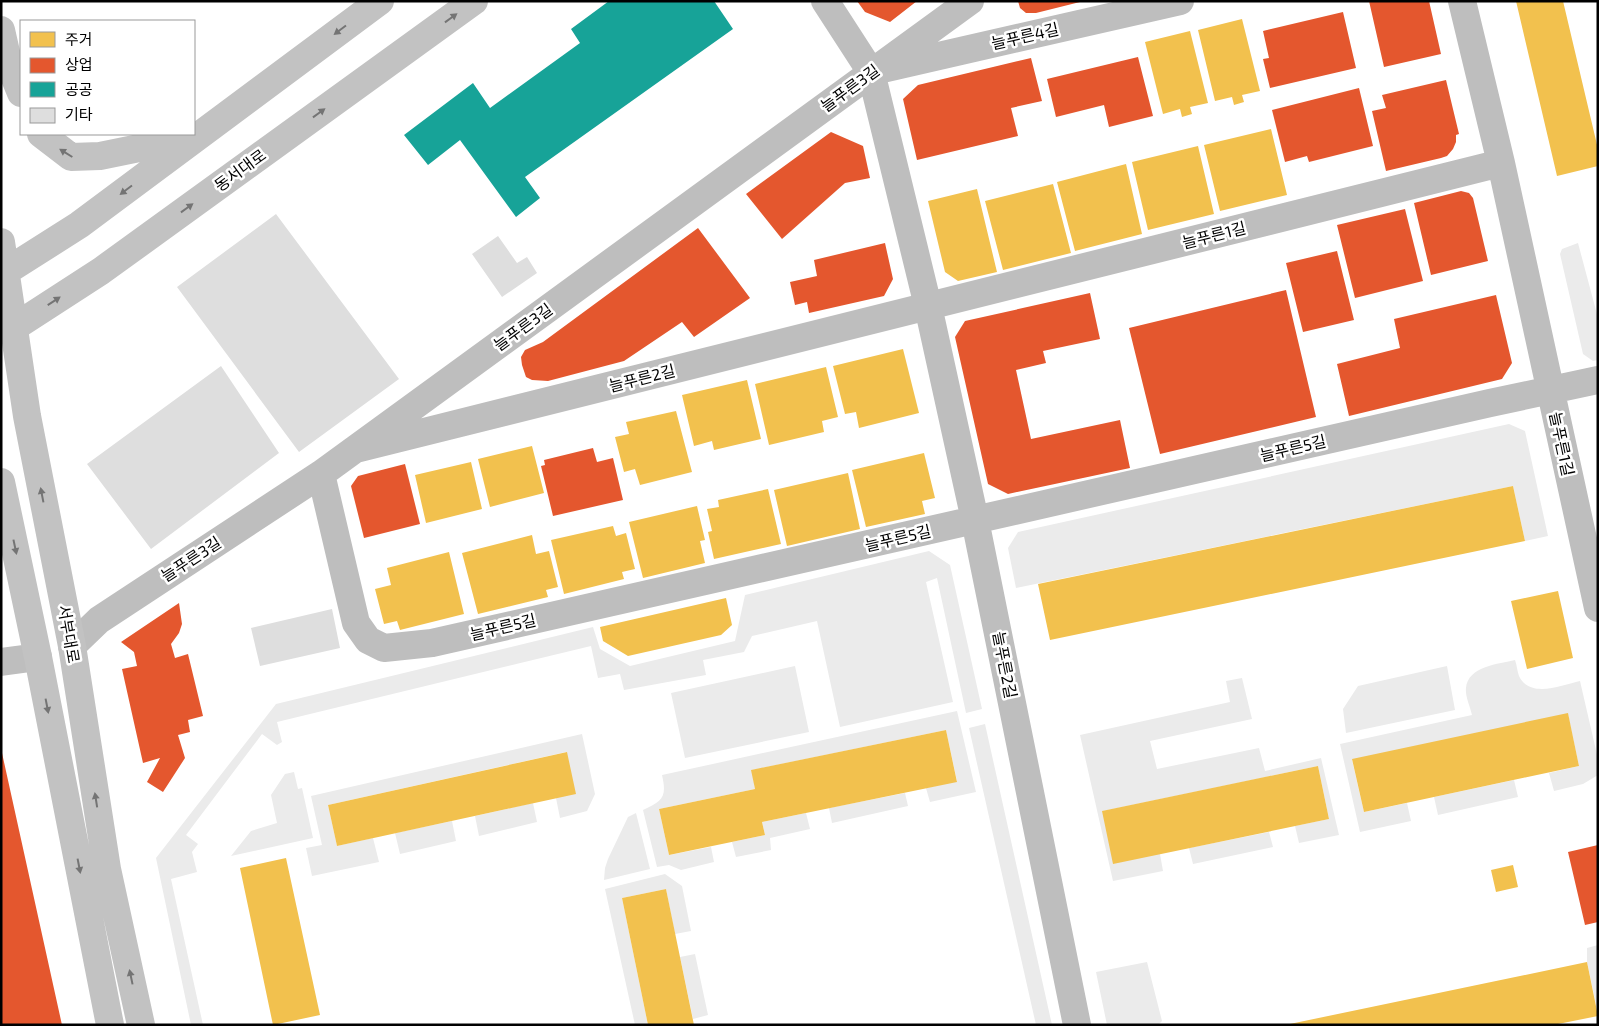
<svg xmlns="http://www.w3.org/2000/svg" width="1599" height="1026" font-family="'Exo 2','Noto Sans KR',sans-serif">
  <rect width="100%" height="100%" fill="#fff"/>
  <path fill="#ebebeb" d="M 1578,243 L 1598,318 L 1598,360 L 1593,361 L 1583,354 L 1560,254 L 1562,249 Z
    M 1509,424 L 1525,431 L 1548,536 L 1525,541 L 1513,486 L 1016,588 L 1008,548 L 1018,532 Z
    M 929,551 L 950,565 L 982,709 L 966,713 L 937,578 L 926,582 L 953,702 L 840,727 L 817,621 L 752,636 L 744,652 L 703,660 L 706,675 L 624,690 L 620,674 L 598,678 L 591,646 L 277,722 L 282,742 L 277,745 L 262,734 L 186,835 L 198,844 L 192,852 L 197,872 L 171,879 L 203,1025 L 191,1025 L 156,858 L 276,704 L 593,627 L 600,649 L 630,666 L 735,641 L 745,595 Z
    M 1515,660 C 1517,665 1517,671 1519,676 C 1530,699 1562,685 1580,681 L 1598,759 L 1598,775 L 1583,784 L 1554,791 L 1549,773 L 1579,766 L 1568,714 L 1352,760 L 1364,812 L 1407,803 L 1411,821 L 1360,832 L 1340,744 L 1472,715 C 1470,706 1465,696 1466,688 C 1468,666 1499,664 1515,660 Z
    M 795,666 L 809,732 L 685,758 L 671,693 Z
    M 1447,666 L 1455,710 L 1346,733 L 1343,709 L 1358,686 Z
    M 1242,678 L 1252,719 L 1150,741 L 1157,769 L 1259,748 L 1265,771 L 1321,758 L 1339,835 L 1299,843 L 1295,826 L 1329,819 L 1318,766 L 1103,811 L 1160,854 L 1163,871 L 1113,881 L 1080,735 L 1230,702 L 1226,681 Z
    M 957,711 L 976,792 L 930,802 L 926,788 L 957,781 L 946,730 L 752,770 L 755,789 L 659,809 L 669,855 L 711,847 L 714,862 L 681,870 L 669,865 L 657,867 L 643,810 C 663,801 667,797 662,775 Z
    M 985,724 L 1052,1025 L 1036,1025 L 969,728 Z
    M 582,734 L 595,794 L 587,811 L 560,818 L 556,798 L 566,752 L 328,805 L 337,846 L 373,838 L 379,862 L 312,876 L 306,848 L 322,845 L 311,796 Z
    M 294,772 L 298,789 L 302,788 L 313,838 L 231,856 L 251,831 L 277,823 L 271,795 L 285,774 Z
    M 1514,780 L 1518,797 L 1438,815 L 1434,797 Z
    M 905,793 L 908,806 L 832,823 L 829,808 Z
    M 533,803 L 537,822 L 479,836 L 475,816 Z
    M 636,813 L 650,869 L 604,880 L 605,868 L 608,859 L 628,817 Z
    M 806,813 L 810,829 L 770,838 L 771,850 L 736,857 L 732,842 L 765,835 L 762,822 Z
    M 452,821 L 456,841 L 400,854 L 395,833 Z
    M 1269,832 L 1273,847 L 1193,864 L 1189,848 Z
    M 665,874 L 682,886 L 691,931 L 675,934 L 666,889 L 622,898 L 648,1025 L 635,1025 L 605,889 Z
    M 1598,945 L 1598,1014 L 1587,962 L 1587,948 Z
    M 695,954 L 708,1015 L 693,1019 L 680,957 Z
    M 1147,962 L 1162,1021 L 1158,1025 L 1107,1025 L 1096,972 Z"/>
  <path fill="#f2c14e" d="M 1516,1 L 1563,1 L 1598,149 L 1598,166 L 1557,176 Z
    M 1242,19 L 1260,91 L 1242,95 L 1244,102 L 1234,105 L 1232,97 L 1215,101 L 1198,30 Z
    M 1190,31 L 1208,103 L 1190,107 L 1192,114 L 1182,117 L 1180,109 L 1163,114 L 1145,42 Z
    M 1271,129 L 1287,195 L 1220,211 L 1204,145 Z
    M 1198,146 L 1214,214 L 1148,230 L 1132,162 Z
    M 1126,164 L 1142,234 L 1075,251 L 1057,182 Z
    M 1053,184 L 1071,253 L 1003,270 L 985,201 Z
    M 977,189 L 997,272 L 958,281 L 945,272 L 928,201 Z
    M 903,349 L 919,413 L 859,428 L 856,412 L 845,414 L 833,366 Z
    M 826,367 L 838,417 L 822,421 L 824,432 L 769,445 L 755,384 Z
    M 747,380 L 761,439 L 714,450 L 712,441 L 694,446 L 682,395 Z
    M 676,411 L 692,472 L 640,485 L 635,469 L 624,472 L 615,437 L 629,434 L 626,422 Z
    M 532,446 L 544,493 L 490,507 L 478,459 Z
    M 924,453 L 935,498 L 922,501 L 925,514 L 866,527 L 852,470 Z
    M 471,462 L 482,509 L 426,523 L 415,475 Z
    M 848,473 L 860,529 L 787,546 L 774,490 Z
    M 1513,486 L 1525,541 L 1050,640 L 1038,584 Z
    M 768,489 L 781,544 L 714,559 L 708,532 L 712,531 L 707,509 L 719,507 L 718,500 Z
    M 697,506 L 705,540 L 700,541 L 705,563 L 643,578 L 629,522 Z
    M 613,526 L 616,536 L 626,533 L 635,569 L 622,572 L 624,579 L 564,594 L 551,540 Z
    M 532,535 L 536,554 L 549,551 L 558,587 L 546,590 L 548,597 L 478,614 L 462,553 Z
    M 449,552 L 464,614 L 400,630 L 397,621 L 384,624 L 375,589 L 391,585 L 387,568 Z
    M 1558,591 L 1573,658 L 1527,669 L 1511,601 Z
    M 726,598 L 732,625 L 721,635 L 628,656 L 603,641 L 600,627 Z
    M 1568,713 L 1579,766 L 1364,812 L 1352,759 Z
    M 946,730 L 957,782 L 762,822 L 765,835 L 669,855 L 659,809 L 755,789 L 751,770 Z
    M 567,752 L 576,794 L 337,846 L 328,805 Z
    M 1318,766 L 1329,819 L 1113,864 L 1102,811 Z
    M 286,858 L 320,1015 L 273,1025 L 240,868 Z
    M 1513,865 L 1518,887 L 1496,892 L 1491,870 Z
    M 666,889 L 694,1025 L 648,1025 L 622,898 Z
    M 1587,962 L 1598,1016 L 1553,1025 L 1285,1025 Z"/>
  <path fill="#e4572e" d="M 857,1 L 917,1 L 890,22 L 865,12 Z
    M 1018,1 L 1080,1 L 1080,2 L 1036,13 L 1026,13 L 1020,8 Z
    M 1369,1 L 1429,1 L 1441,54 L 1384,67 Z
    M 1343,12 L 1356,68 L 1270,88 L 1263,59 L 1269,58 L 1263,31 Z
    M 1138,57 L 1153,116 L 1109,127 L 1104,105 L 1056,117 L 1047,79 Z
    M 1031,58 L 1042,101 L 1011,108 L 1018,136 L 917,160 L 903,99 L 918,85 Z
    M 1446,80 L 1459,134 L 1456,135 L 1456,142 L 1453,149 L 1447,156 L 1441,158 L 1386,171 L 1372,111 L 1386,108 L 1382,95 Z
    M 1359,88 L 1373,146 L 1309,162 L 1307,156 L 1285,162 L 1272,110 Z
    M 831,132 L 863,146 L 870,178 L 845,183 L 782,239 L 746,194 Z
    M 1461,191 L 1469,193 L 1473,198 L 1488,261 L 1431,275 L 1414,203 Z
    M 1405,209 L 1423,281 L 1355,298 L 1337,225 Z
    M 698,228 L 750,298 L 694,337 L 682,322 L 624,361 L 548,381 L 532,380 L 526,377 L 522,365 L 521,357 L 525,350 L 543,342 Z
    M 885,243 L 893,279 L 884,296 L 809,313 L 807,302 L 795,305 L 790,282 L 817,276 L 814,260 Z
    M 1337,251 L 1354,320 L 1303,332 L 1286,263 Z
    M 1286,290 L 1316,417 L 1160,454 L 1129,328 Z
    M 1090,293 L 1100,339 L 1043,351 L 1046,363 L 1016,370 L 1031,439 L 1120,420 L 1130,468 L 1008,494 L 988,484 L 955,337 L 965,321 Z
    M 1496,295 L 1512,363 L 1502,379 L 1349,416 L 1337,364 L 1400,348 L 1394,319 Z
    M 593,448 L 597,462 L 613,458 L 623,500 L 553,516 L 541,466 L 545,465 L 544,460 Z
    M 405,464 L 420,524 L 364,538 L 351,486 L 358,476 Z
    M 179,603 L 182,624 L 179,633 L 171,644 L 175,658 L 188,654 L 203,716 L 188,720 L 190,732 L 178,735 L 185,758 L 163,792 L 147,782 L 160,758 L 143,763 L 122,669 L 137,666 L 134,652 L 121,642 Z
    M 1,753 L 2,753 L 62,1025 L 1,1025 Z
    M 1598,845 L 1598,922 L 1585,925 L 1568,852 Z"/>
  <path fill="#17a398" d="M 609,1 L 714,1 L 733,29 L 525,177 L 540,198 L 516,217 L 460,140 L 428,165 L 404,135 L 473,83 L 490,108 L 580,43 L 571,29 Z"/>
  <path fill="#dedede" d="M 276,214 L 399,379 L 299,452 L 177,287 Z
    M 498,236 L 517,263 L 527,257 L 537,273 L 502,297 L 472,254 Z
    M 221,366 L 279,453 L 151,549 L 87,464 Z
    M 332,609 L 340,648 L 260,666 L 251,628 Z"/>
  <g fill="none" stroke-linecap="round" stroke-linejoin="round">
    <path stroke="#bebebe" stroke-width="28" d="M 825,1 L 871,72 L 928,306 L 975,520 L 1077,1025
      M 1462,1 L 1501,163 L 1598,608
      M 882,69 L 1180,1
      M 356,449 L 1501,163
      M 321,474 L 356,623 L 368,640 L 384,648 L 432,643 L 1490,403 L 1598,380
      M 72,646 L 99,620 L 321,474 L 970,1
      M 1,662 L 38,657"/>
    <path stroke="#c2c2c2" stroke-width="28" d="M 1,30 L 8,61 L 21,93
      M 41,134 L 71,157 L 100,156 L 193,137
      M 1,242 L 27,416 L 72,646 L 107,869 L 141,1025
      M 1,272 L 5,272 L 79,225 L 380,1
      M 1,330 L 13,328 L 101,271 L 474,1
      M 1,482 L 38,657 L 110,1025"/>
  </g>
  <defs><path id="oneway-solid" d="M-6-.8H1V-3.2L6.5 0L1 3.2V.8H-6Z" transform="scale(1.25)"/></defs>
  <g fill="#747474">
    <use href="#oneway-solid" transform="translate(451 18) rotate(-36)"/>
    <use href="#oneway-solid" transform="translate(340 30) rotate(143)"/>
    <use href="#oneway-solid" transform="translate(319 113) rotate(-36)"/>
    <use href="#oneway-solid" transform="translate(66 153) rotate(-148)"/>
    <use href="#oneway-solid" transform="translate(126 190) rotate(143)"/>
    <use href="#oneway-solid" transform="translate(187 208) rotate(-36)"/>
    <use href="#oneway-solid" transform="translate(54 301) rotate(-33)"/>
    <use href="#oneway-solid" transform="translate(42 495) rotate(-101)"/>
    <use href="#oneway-solid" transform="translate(15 547) rotate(78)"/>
    <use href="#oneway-solid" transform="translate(47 706) rotate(79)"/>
    <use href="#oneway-solid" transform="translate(96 800) rotate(-99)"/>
    <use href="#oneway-solid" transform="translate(79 866) rotate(79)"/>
    <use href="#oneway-solid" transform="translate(131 977) rotate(-102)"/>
  </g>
  <g text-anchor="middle" stroke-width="5" stroke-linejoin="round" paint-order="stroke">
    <g font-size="16" fill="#000" stroke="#fff">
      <text transform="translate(1025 36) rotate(-13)" y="6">늘푸른4길</text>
      <text transform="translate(850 88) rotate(-36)" y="6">늘푸른3길</text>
      <text transform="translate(240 170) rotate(-36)" y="6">동서대로</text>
      <text transform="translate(1214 235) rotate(-14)" y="6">늘푸른1길</text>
      <text transform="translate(523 327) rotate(-36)" y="6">늘푸른3길</text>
      <text transform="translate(642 378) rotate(-14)" y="6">늘푸른2길</text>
      <text transform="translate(1562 444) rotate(78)" y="6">늘푸른1길</text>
      <text transform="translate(1293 448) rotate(-13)" y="6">늘푸른5길</text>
      <text transform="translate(898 538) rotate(-13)" y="6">늘푸른5길</text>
      <text transform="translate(191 559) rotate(-33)" y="6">늘푸른3길</text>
      <text transform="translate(503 627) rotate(-13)" y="6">늘푸른5길</text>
      <text transform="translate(69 634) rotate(80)" y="6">서부대로</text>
      <text transform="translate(1005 665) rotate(79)" y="6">늘푸른2길</text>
    </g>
  </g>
  <rect width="1599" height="1026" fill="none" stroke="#000000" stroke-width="5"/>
  <rect x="20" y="20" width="175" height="115" fill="#ffffff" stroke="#999999"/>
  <rect x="30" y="32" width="25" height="15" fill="#f2c14e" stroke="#999999"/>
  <text x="65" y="45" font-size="15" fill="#000000">주거</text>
  <rect x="30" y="58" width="25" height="15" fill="#e4572e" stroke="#999999"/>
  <text x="65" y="70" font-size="15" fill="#000000">상업</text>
  <rect x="30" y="82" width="25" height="15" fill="#17a398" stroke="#999999"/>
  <text x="65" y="95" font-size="15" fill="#000000">공공</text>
  <rect x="30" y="108" width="25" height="15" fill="#dedede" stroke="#999999"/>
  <text x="65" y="120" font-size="15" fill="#000000">기타</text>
</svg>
